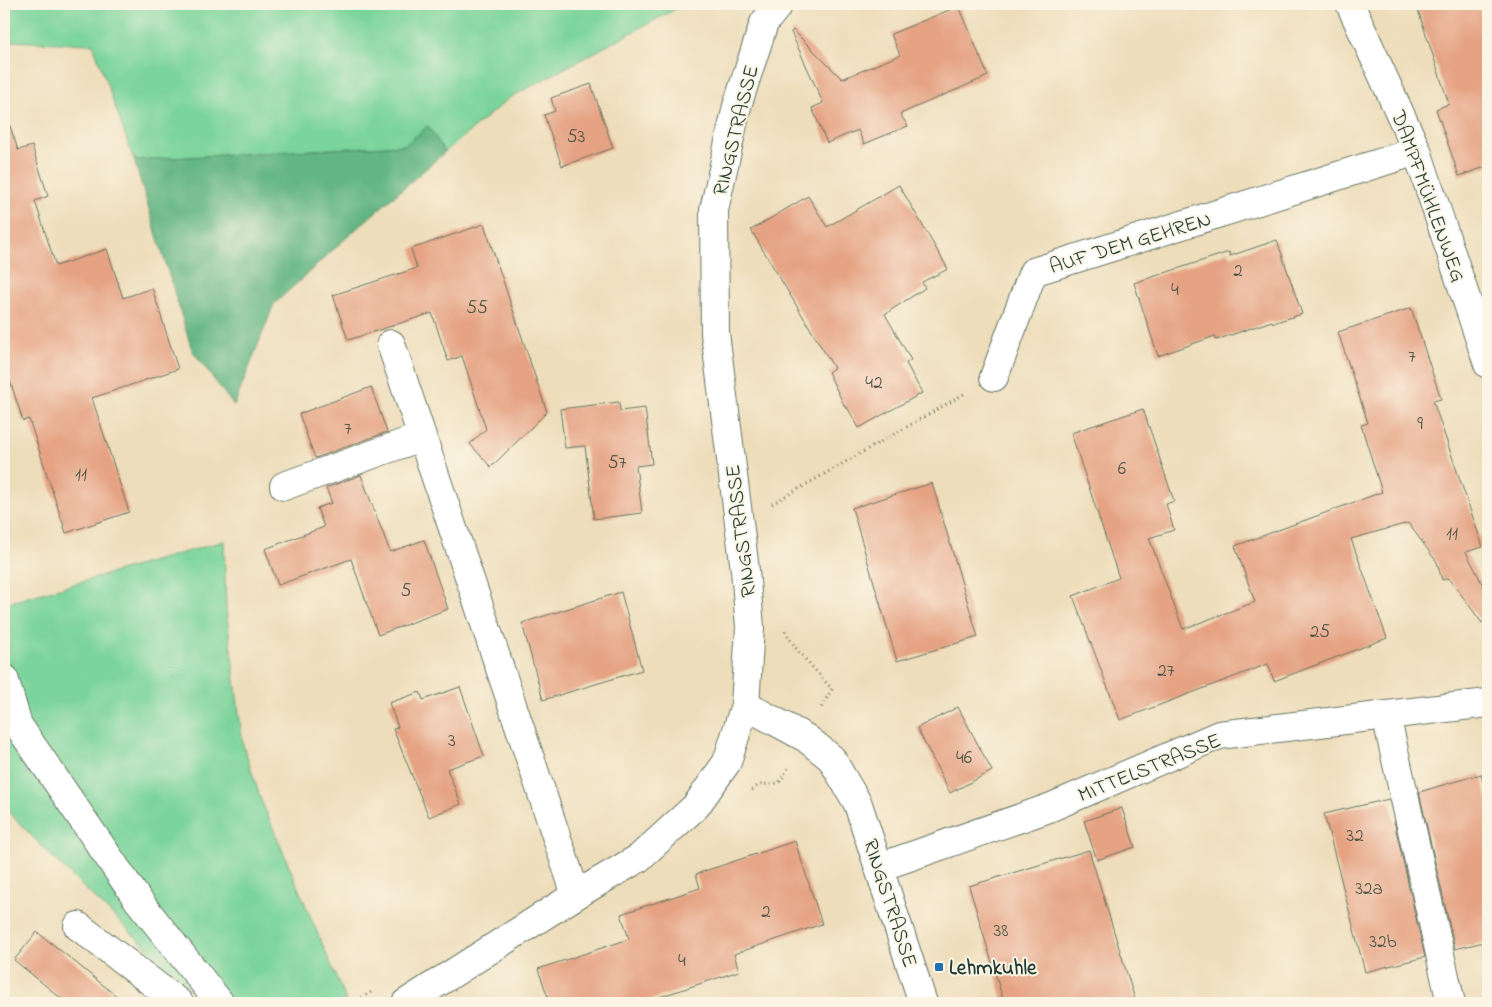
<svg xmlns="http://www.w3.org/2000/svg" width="1492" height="1007" font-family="'Indie Flower',sans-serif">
  <rect width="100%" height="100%" fill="#fcf5e5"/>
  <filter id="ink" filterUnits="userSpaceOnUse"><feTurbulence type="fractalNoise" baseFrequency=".02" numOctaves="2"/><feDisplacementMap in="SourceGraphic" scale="10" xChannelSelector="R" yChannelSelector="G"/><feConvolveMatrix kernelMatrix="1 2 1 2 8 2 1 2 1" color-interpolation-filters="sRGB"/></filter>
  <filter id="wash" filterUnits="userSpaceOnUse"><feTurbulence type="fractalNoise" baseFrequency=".0096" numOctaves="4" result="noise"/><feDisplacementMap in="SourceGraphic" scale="20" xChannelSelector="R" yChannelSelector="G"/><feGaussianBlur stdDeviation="1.12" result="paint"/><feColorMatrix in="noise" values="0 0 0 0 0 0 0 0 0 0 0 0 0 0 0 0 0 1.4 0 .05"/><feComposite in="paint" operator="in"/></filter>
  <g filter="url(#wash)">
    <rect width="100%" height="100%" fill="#edddba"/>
    <path fill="#7ad49b" stroke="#4c8868" d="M 4,4 L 685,4 L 509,98 L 445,152 L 428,126 L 406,145 L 134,160 L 93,44 L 4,41 Z
      M 224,541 L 226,609 L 243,745 L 261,800 L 346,1000 L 341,1003 L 205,1003 L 57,862 L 4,807 L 4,604 Z"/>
    <path fill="#63b683" stroke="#417a5c" d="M 428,126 L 445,152 L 355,230 L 274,304 L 234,406 L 192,350 L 134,160 L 405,145 Z"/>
    <g id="blocks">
      <path fill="#e5a383" d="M 1416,4 L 1488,4 L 1488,166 L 1459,176 L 1436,109 L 1449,104 Z
        M 959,6 L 988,76 L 900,114 L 908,126 L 864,144 L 858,130 L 827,143 L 812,108 L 823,103 L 791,32 L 793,30 L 842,79 L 900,55 L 891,34 Z
        M 591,84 L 613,148 L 562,166 L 544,115 L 555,111 L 551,98 Z
        M 10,126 L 18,150 L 32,146 L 48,196 L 35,201 L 56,266 L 107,249 L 123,298 L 152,288 L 178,369 L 92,398 L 129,512 L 66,533 L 29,419 L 23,421 L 4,362 L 4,127 Z
        M 899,185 L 948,269 L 922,282 L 925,288 L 885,314 L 911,360 L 906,363 L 922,393 L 859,428 L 847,407 L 846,409 L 828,372 L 834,368 L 751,230 L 808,196 L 827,227 Z
        M 484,224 L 547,412 L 491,467 L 470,444 L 486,429 L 462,356 L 448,361 L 432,313 L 348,340 L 333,295 L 417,268 L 411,249 Z
        M 1277,240 L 1302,314 L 1273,323 L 1272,321 L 1216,340 L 1215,336 L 1158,356 L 1134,283 L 1229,252 L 1230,256 Z
        M 1411,308 L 1441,399 L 1433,401 L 1483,547 L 1466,552 L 1488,595 L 1488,619 L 1482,623 L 1449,578 L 1442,580 L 1437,562 L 1408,523 L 1351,539 L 1387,638 L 1274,681 L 1268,664 L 1120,720 L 1073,596 L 1119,578 L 1071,433 L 1143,409 L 1174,501 L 1166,504 L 1174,530 L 1149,538 L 1183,629 L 1255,602 L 1235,546 L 1382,492 L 1361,425 L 1368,423 L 1338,332 Z
        M 371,387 L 387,432 L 315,458 L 299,414 Z
        M 619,402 L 620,411 L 645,408 L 652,464 L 636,466 L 642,513 L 594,519 L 585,446 L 565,448 L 560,409 Z
        M 361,475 L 390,552 L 424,540 L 448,609 L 378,635 L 351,559 L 278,585 L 265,549 L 324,527 L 317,508 L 332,503 L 326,488 Z
        M 932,483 L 978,637 L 897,661 L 852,508 Z
        M 621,592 L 642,670 L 543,700 L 522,623 Z
        M 460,687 L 484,756 L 447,769 L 461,804 L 429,817 L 393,729 L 398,727 L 389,703 L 420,692 L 423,700 Z
        M 958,707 L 992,771 L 950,793 L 917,728 Z
        M 1481,774 L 1488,802 L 1488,941 L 1455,949 L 1419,792 Z
        M 1389,799 L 1425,957 L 1365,972 L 1324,814 Z
        M 1122,808 L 1135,847 L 1097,860 L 1084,821 Z
        M 795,841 L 822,924 L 734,954 L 739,971 L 641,1003 L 550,1003 L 538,969 L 629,939 L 621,914 L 700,888 L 696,874 Z
        M 1089,850 L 1136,1003 L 1004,1003 L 969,886 Z
        M 37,932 L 65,954 L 125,1003 L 67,1003 L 14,960 Z"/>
    </g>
  </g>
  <g filter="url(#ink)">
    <use href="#blocks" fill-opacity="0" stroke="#677563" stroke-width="1"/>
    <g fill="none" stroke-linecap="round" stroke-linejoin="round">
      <g stroke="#677563" stroke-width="30">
        <path id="minor" d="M 1350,4 L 1417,151 L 1488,364
          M 391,344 L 576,895
          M 994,377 L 1033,272 L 1417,151
          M 284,486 L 421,437
          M 4,678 L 18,725 L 138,900 L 220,1003
          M 745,705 L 806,738 L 831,758 L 858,804 L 923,1003
          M 1386,715 L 1451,1003
          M 880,867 L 1049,808 L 1219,735 L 1488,703
          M 78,926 L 179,1003
          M 406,1003 L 576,895 L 639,858 L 696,806 L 727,762 L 745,705 L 750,627 L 745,570 L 715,333 L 714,210 L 737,106 L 764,23 L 779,4"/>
      </g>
      <path stroke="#677563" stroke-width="3" stroke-dasharray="1 4" stroke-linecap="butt" d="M 772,504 L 964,394
        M 785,631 L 797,650 L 832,689 L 821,708
        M 752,790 L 759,785 L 779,783 L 788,768
        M 353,1003 L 373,991"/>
      <use href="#minor" stroke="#fff" stroke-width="28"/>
    </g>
  </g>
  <rect fill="#1f6fb2" stroke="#fcf5e5" stroke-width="2" x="934" y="962" width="10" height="10" rx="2.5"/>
  <g text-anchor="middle" stroke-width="4" stroke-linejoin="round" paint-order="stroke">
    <g font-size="19" fill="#505648">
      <text x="576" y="142">53</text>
      <text x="1238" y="276">2</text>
      <text x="1175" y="295">4</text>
      <text x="477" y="313">55</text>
      <text x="1412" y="362">7</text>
      <text x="874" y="388">42</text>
      <text x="1420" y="429">9</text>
      <text x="348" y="434">7</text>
      <text x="617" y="468">57</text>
      <text x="1122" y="474">6</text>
      <text x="81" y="480">11</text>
      <text x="1452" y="539">11</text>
      <text x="406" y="596">5</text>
      <text x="1320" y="637">25</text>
      <text x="1166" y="676">27</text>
      <text x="452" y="746">3</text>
      <text x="964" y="763">46</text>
      <text x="1355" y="841">32</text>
      <text x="1369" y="894">32a</text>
      <text x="766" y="917">2</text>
      <text x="1001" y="936">38</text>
      <text x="1383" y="947">32b</text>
      <text x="682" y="966">4</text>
    </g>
    <g font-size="21" fill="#1f3d34" stroke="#fcf5e5">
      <text transform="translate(735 130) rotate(-76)" y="7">RINGSTRASSE</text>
      <text transform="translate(1429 196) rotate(70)" y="7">DAMPFMÜHLENWEG</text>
      <text transform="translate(1130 242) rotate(-17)" y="7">AUF DEM GEHREN</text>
      <text transform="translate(740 531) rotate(-97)" y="7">RINGSTRASSE</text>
      <text transform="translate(1149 767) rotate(-22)" y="7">MITTELSTRASSE</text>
      <text transform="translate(891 903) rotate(72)" y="7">RINGSTRASSE</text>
    </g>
    <g font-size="21" font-weight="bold" fill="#1f3d34" stroke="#fcf5e5" text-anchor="start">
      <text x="949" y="974">Lehmkuhle</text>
    </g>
  </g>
  <rect width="1492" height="1007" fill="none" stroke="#fcf5e5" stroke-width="20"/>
</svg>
